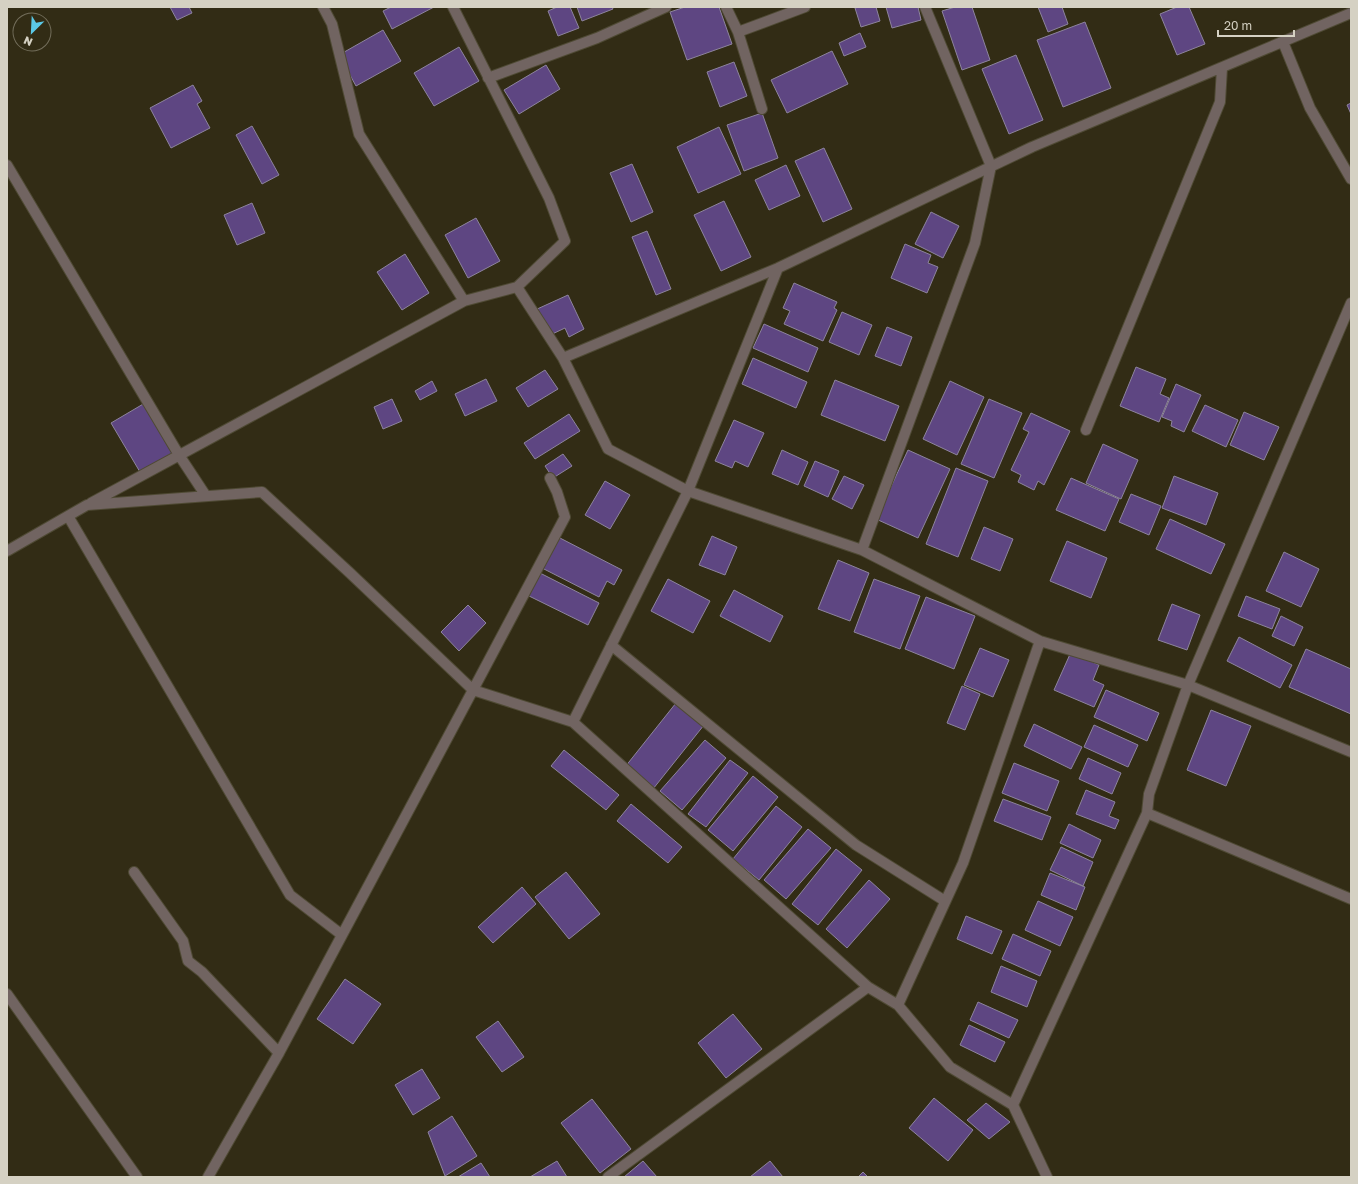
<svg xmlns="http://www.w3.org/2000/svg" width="1358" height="1184" font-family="'Golos Text',sans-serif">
  <rect width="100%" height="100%" fill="#322c15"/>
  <path fill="#5e4682" stroke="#8d849d" d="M 170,7 L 189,7 L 192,13 L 177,20 Z
    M 391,7 L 434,7 L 392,29 L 383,11 Z
    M 557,7 L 570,7 L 579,28 L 558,36 L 548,11 Z
    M 577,7 L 612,7 L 613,9 L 582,21 Z
    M 685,7 L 719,7 L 732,44 L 687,60 L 670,12 Z
    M 859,7 L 876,7 L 880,21 L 861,27 L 855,8 Z
    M 886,7 L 918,7 L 921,20 L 892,28 Z
    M 955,7 L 972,7 L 990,60 L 962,70 L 942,11 Z
    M 1038,7 L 1062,7 L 1068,24 L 1048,32 Z
    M 1177,7 L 1189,7 L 1205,44 L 1177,55 L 1160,14 Z
    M 1085,22 L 1111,88 L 1063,107 L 1037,40 Z
    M 383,30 L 401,61 L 356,86 L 339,55 Z
    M 860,33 L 866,47 L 844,56 L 839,43 Z
    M 459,47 L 479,81 L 434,106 L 414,73 Z
    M 832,51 L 848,84 L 787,113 L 771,80 Z
    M 1016,55 L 1043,120 L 1009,134 L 982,69 Z
    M 734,62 L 747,96 L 720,107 L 707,72 Z
    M 546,65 L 560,89 L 519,114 L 504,90 Z
    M 193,85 L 202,101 L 197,104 L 210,128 L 171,148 L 150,108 Z
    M 1351,103 L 1351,114 L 1347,105 Z
    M 762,113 L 778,158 L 744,171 L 727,125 Z
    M 252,126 L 279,175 L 262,184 L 236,135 Z
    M 719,127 L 741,174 L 698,193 L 677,147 Z
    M 824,148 L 852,209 L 823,222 L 795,161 Z
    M 632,164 L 653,212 L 631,222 L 610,173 Z
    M 786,165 L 800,196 L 769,210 L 755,180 Z
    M 724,201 L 751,257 L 721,271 L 694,215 Z
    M 252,203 L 265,233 L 237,245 L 224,215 Z
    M 931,212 L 959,226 L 943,258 L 915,244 Z
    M 476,218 L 500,261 L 468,278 L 445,235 Z
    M 647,231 L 671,289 L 656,295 L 632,237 Z
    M 905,244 L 931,255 L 928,263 L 938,267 L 927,293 L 891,278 Z
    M 405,254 L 429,293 L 402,310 L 377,272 Z
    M 794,283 L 837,302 L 834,308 L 837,310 L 823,341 L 784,324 L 790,311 L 783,308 Z
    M 568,295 L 584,329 L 569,337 L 565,328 L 548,336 L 535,310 Z
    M 842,312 L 872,325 L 859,355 L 829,342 Z
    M 764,324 L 818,348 L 808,372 L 753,348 Z
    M 887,327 L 912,337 L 901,366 L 875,356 Z
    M 753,358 L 807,382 L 796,408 L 742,384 Z
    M 1136,367 L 1166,379 L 1160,394 L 1169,398 L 1159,422 L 1120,406 Z
    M 545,370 L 558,389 L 528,407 L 516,388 Z
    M 486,379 L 497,401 L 465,416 L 455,394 Z
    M 835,380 L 899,406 L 885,441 L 821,415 Z
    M 432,381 L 437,391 L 420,400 L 415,391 Z
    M 950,381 L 984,397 L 957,455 L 923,439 Z
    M 1176,384 L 1201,395 L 1184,432 L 1171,426 L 1172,421 L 1162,417 Z
    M 392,399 L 402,421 L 383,429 L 374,407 Z
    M 989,399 L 1022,413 L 994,478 L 961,464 Z
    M 150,400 L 179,449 L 140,472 L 111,423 Z
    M 1205,405 L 1238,420 L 1226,447 L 1192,431 Z
    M 1244,412 L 1279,427 L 1264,460 L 1230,445 Z
    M 1031,413 L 1070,431 L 1044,485 L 1038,481 L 1034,490 L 1018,482 L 1021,475 L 1011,470 L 1029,432 L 1023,429 Z
    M 569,414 L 580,431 L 535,459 L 524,443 Z
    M 734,420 L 764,433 L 748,467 L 735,461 L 732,468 L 715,461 Z
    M 1103,444 L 1138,460 L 1121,499 L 1086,483 Z
    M 782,450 L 808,462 L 798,485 L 772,474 Z
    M 908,450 L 950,469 L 918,538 L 876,519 Z
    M 563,454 L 572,466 L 553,478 L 545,466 Z
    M 815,461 L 839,471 L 828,497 L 804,486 Z
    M 956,468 L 988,481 L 958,557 L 926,544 Z
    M 844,476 L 864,485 L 852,509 L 832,499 Z
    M 1174,476 L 1218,493 L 1206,525 L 1162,508 Z
    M 1071,478 L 1119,499 L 1105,531 L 1056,510 Z
    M 605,481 L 630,495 L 610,529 L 585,515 Z
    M 1131,494 L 1161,506 L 1149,535 L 1119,522 Z
    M 1170,519 L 1225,544 L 1211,574 L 1156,549 Z
    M 984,527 L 1013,539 L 1000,571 L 971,559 Z
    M 712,536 L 737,547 L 725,575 L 699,565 Z
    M 558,537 L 622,570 L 614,585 L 607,581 L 599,597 L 542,568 Z
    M 1067,541 L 1107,558 L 1091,598 L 1050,581 Z
    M 1284,552 L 1319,569 L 1301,607 L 1266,591 Z
    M 838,560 L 869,573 L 850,621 L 818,609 Z
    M 538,572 L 599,603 L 588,625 L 527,595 Z
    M 668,579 L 710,601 L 693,633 L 651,611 Z
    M 874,579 L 920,596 L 900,649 L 854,632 Z
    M 734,590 L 783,616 L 770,642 L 720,616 Z
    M 1246,596 L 1280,609 L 1272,629 L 1238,616 Z
    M 926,597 L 975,616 L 954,669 L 905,649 Z
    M 1172,604 L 1200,615 L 1187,650 L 1158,640 Z
    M 468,605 L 486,623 L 459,651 L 441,632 Z
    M 1281,616 L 1303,627 L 1294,646 L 1272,636 Z
    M 1239,637 L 1292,665 L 1280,688 L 1227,661 Z
    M 980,648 L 1009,660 L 993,697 L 964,685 Z
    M 1306,649 L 1351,669 L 1351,714 L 1289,687 Z
    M 1071,652 L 1099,665 L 1093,680 L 1104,685 L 1094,707 L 1054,690 Z
    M 962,686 L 980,694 L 965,730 L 947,723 Z
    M 1106,690 L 1159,713 L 1147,741 L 1094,717 Z
    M 676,703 L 704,725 L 653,789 L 625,767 Z
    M 1211,710 L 1251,726 L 1226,786 L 1187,770 Z
    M 1034,724 L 1082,747 L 1071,769 L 1024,746 Z
    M 1094,725 L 1138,745 L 1128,767 L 1084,747 Z
    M 705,740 L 726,758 L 682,810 L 660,791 Z
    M 564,750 L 619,795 L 606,810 L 551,766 Z
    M 1088,758 L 1121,773 L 1112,794 L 1079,779 Z
    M 730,760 L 748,773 L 706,827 L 688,814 Z
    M 1014,763 L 1059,781 L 1047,811 L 1002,793 Z
    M 753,776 L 778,797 L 733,851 L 708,830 Z
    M 1086,790 L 1115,802 L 1109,816 L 1119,820 L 1115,829 L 1076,814 Z
    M 1003,799 L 1051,817 L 1042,840 L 994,821 Z
    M 631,804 L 682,847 L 668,863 L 617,821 Z
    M 776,806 L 802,827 L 759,880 L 733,859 Z
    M 1069,824 L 1101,840 L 1093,858 L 1060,843 Z
    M 808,829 L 831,848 L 786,899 L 764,880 Z
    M 1061,847 L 1093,862 L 1083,886 L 1050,870 Z
    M 836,849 L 862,870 L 818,925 L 792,904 Z
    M 566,872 L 600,914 L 569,939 L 535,897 Z
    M 1050,873 L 1085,887 L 1076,910 L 1041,895 Z
    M 869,880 L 890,899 L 847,948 L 826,929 Z
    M 522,887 L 536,904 L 493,943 L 478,927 Z
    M 1038,901 L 1073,917 L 1060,946 L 1025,930 Z
    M 966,916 L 1002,931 L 992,954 L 957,939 Z
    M 1013,934 L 1051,951 L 1040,976 L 1002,959 Z
    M 1001,966 L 1037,981 L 1027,1007 L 991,992 Z
    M 345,979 L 381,1004 L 353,1044 L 317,1019 Z
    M 978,1002 L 1018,1020 L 1009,1038 L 970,1020 Z
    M 733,1014 L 762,1049 L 726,1078 L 698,1043 Z
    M 498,1021 L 524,1057 L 502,1072 L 476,1037 Z
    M 969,1025 L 1005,1042 L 995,1062 L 960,1045 Z
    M 422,1069 L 440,1098 L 413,1115 L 395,1085 Z
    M 934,1098 L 973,1130 L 948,1161 L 909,1128 Z
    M 592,1099 L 631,1149 L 600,1173 L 561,1123 Z
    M 986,1103 L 1010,1122 L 989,1139 L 967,1120 Z
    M 452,1116 L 477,1156 L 445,1176 L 428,1132 Z
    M 557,1161 L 567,1177 L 530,1177 Z
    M 643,1161 L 657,1177 L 624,1177 Z
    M 770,1161 L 783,1177 L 750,1177 Z
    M 481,1163 L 490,1177 L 458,1177 Z
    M 863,1172 L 868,1177 L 858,1177 Z"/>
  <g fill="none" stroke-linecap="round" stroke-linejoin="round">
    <g stroke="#4f4a34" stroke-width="12">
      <path id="minor" d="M 323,7 L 332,24 L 359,134 L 464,301 L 517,287 L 563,358
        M 453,7 L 549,198 L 565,241 L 517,287
        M 726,7 L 738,32 L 762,109
        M 738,32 L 805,7
        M 1283,42 L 1310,108 L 1351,179
        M 488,78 L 597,38 L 666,7
        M 7,165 L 179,455 L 206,496
        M 778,268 L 688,491 L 862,550 L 1040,641 L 1188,685 L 1351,752
        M 1086,430 L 1220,102 L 1222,68
        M 550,478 L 557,492 L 565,517 L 473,690 L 573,722 L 688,491 L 608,449 L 563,358 L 778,268 L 1032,147 L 1351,13
        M 91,503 L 464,301
        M 68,516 L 290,895 L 342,935
        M 862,550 L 975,243 L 991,166 L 925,7
        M 7,551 L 87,505 L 262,492 L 350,573 L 473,690 L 279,1053 L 208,1177
        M 611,645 L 856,845 L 945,901
        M 573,722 L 868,987
        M 1147,813 L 1351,899
        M 134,872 L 183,941 L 188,961 L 202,972 L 279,1053
        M 7,994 L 137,1177
        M 898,1005 L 950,1067 L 1013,1105 L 1047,1177
        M 1013,1105 L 1147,813 L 1149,794 L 1188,685 L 1351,303
        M 608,1177 L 868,987 L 898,1005 L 963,863 L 1040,641"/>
    </g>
    <use href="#minor" stroke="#716461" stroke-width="10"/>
  </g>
  <rect width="1358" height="1184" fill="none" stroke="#d5d1c3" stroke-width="16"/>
  <g transform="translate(32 32) rotate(204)"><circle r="19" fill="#322c15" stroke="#736e5b"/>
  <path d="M0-3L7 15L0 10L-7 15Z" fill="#5bc8e6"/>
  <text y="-6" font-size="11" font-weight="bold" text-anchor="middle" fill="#d5d1c3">N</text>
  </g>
  <path d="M1218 30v6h76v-6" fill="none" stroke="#d5d1c3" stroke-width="2"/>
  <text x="1224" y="30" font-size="12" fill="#d5d1c3" stroke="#322c15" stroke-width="3" paint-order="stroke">20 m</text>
</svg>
